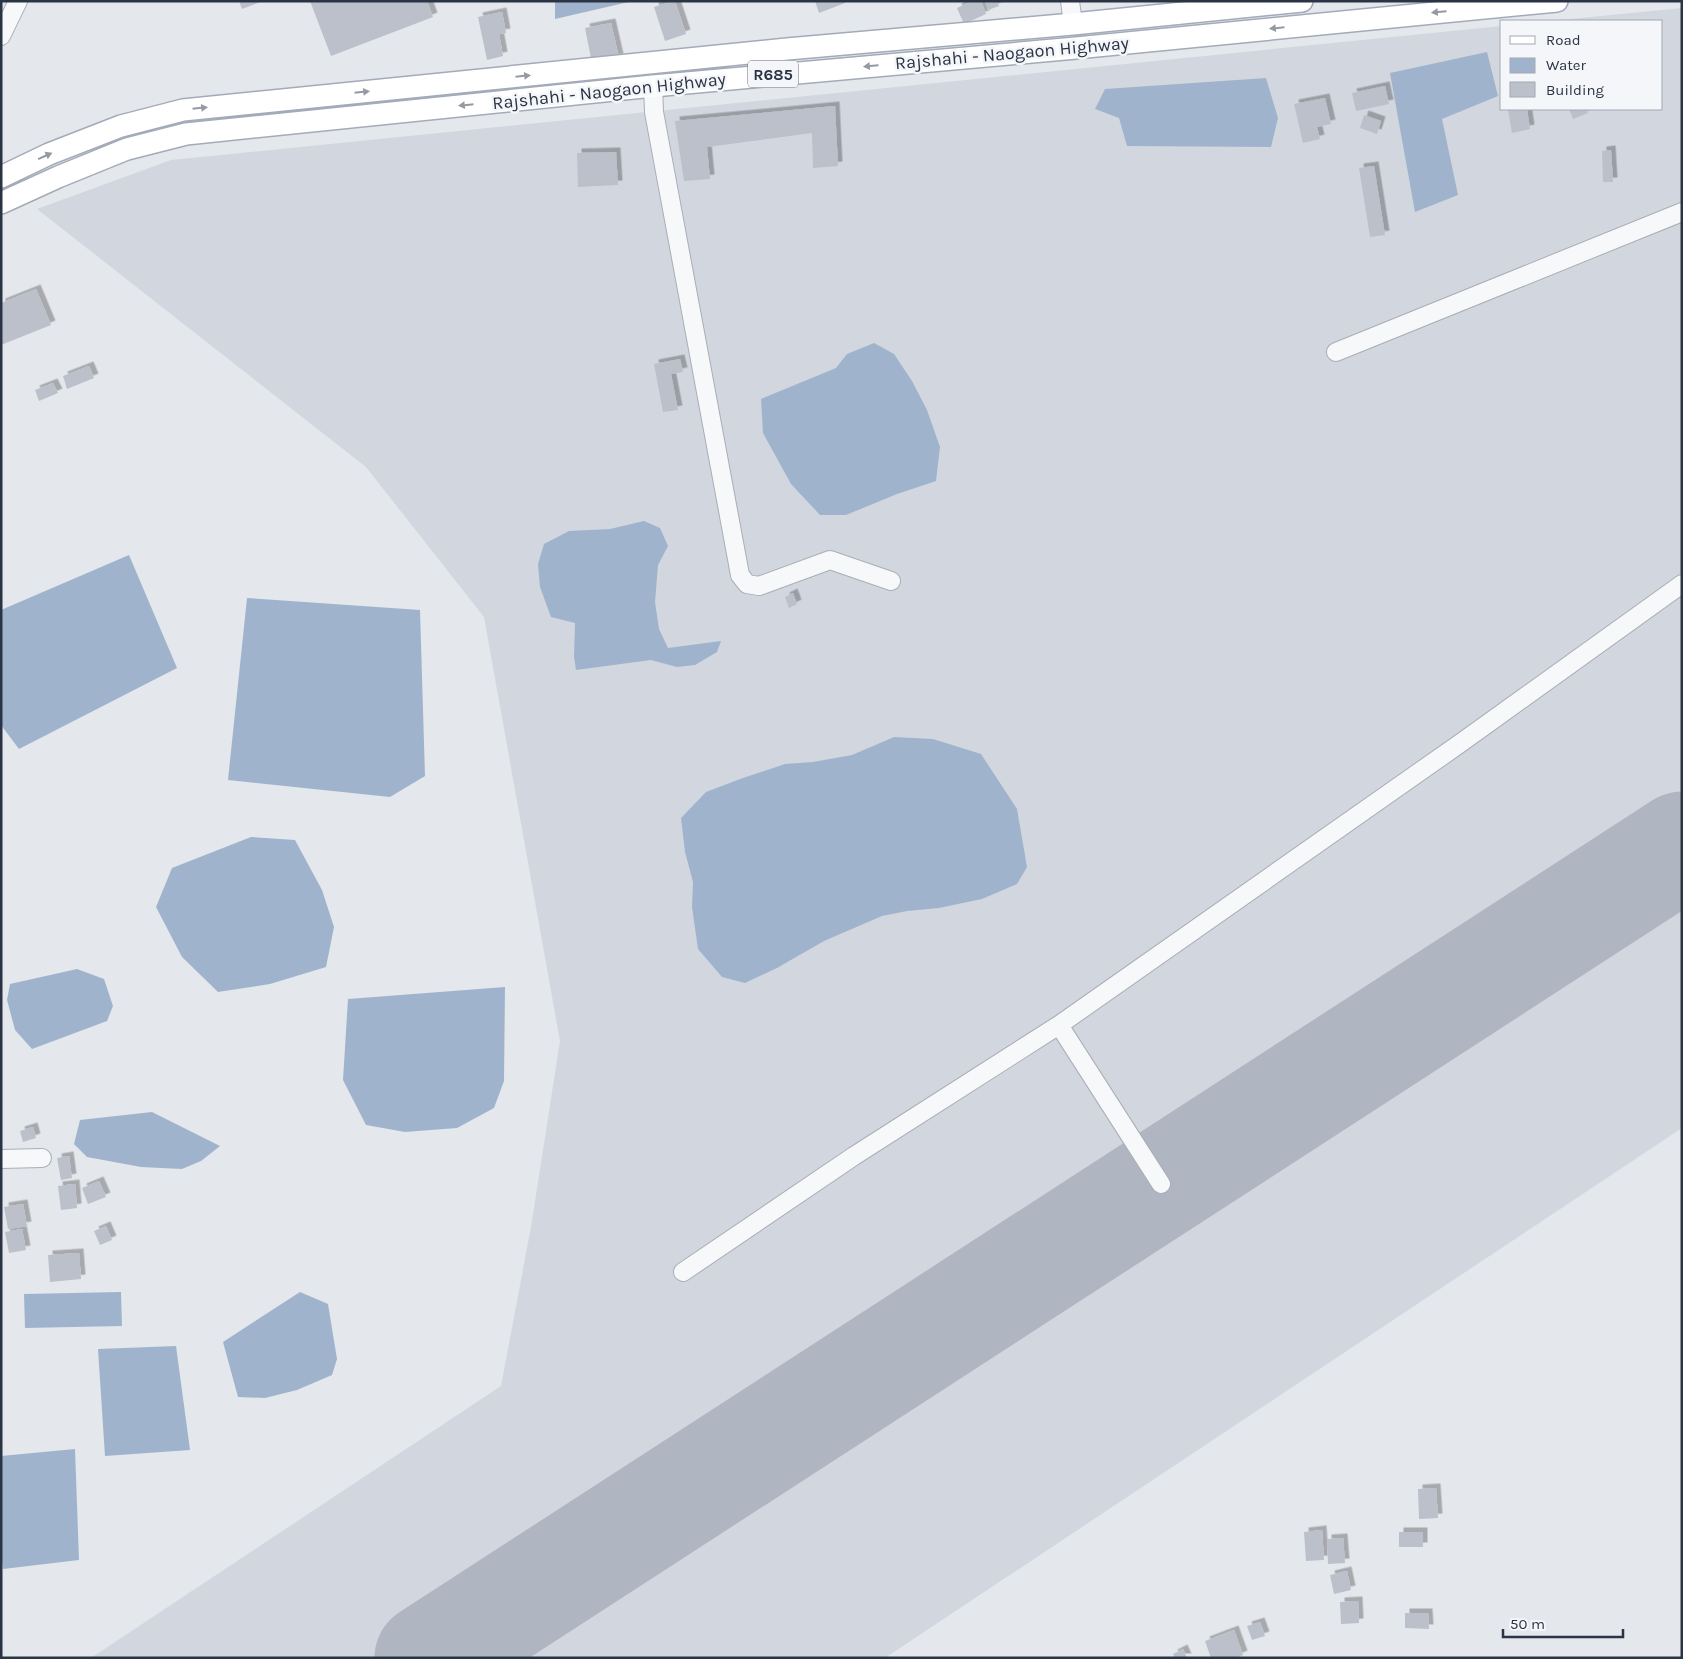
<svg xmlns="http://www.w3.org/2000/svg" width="1683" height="1659" font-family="Karla,sans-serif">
  <defs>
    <filter id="shadow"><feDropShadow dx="4.5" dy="-4.5" stdDeviation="0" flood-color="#0004"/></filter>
  </defs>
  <rect width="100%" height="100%" fill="#e4e7ec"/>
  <path fill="#d2d6de" d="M 1682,8 L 1682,1128 L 885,1658 L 91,1658 L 501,1386 L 531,1227 L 560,1041 L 484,617 L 366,467 L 37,209 L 171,160 L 1502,26 L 1502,109 L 1662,109 L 1662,21 L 1551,21 Z"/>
  <path fill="#9fb4cc" d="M 555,1 L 633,1 L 555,19 Z
    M 1487,52 L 1498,96 L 1442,119 L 1458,195 L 1415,212 L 1390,73 Z
    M 1266,78 L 1278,118 L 1271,147 L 1127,146 L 1119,118 L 1095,109 L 1105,89 Z
    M 874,343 L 894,354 L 912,381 L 927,410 L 940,447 L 936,481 L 897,494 L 846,515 L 820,515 L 791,484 L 763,433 L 761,399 L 836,368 L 847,354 Z
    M 644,521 L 660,528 L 668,546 L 658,565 L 655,602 L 659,629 L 668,648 L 721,641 L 717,652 L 695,665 L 677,667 L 651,660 L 576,670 L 574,657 L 575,623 L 551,617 L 540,587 L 538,564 L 544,544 L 569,531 L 610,529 Z
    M 129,555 L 177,668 L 19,749 L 1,725 L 1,610 Z
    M 247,598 L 420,610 L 425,776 L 390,797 L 228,780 Z
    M 894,737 L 933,739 L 981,754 L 1017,809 L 1027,867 L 1017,884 L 982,899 L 939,908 L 907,911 L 882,916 L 824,941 L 777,968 L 745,983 L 722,977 L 698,949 L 692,907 L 693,882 L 685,852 L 681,818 L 706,792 L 743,778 L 785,764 L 813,762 L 852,755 Z
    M 251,837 L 295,840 L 322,890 L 334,927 L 326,967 L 270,984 L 218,992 L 182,957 L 156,907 L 172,868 Z
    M 77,969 L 104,979 L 113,1006 L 107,1021 L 32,1049 L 15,1030 L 7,1000 L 10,984 Z
    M 505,987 L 504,1081 L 494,1108 L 457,1128 L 405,1132 L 366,1125 L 343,1080 L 348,999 Z
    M 152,1112 L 220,1146 L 201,1161 L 182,1169 L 141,1167 L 87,1157 L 74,1144 L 80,1120 Z
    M 121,1292 L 122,1326 L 25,1328 L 24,1294 Z
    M 300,1292 L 328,1304 L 337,1359 L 332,1375 L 297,1390 L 265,1398 L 238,1397 L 223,1342 Z
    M 176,1346 L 190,1450 L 105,1456 L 98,1349 Z
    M 75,1449 L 79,1560 L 3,1569 L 1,1550 L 1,1456 Z"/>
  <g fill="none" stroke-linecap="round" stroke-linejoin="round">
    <path stroke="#b0b6c1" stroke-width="109" d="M 429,1658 L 1682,846"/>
  </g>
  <path fill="#bbc0ca" filter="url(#shadow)" d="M 239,1 L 263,1 L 242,9 Z
    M 310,1 L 427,1 L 433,17 L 331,56 Z
    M 673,1 L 675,1 L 686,34 L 665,41 L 654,7 Z
    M 815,1 L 845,1 L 845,3 L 819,13 Z
    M 972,1 L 981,1 L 986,14 L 964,24 L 957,8 Z
    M 985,1 L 997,1 L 999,6 L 988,10 Z
    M 502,12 L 506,33 L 499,34 L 503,56 L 487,60 L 478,17 Z
    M 611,23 L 619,58 L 592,63 L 585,28 Z
    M 1385,86 L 1389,104 L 1356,111 L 1352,93 Z
    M 1325,98 L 1331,124 L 1317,127 L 1320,139 L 1303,143 L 1294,104 Z
    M 835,106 L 838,166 L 813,168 L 812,133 L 707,147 L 710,179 L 684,181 L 675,121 Z
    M 1527,109 L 1530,129 L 1512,133 L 1508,110 Z
    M 1569,109 L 1586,109 L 1588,113 L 1573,119 Z
    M 1364,115 L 1381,121 L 1377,134 L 1360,128 Z
    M 1611,150 L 1613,182 L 1603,182 L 1602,151 Z
    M 616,152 L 618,185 L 578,187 L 577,153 Z
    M 1374,166 L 1385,235 L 1370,237 L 1359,168 Z
    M 36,289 L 51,325 L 1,345 L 1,303 Z
    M 680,359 L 683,372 L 671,374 L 678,410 L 663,412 L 654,364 Z
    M 89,366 L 94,378 L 67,389 L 63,376 Z
    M 53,383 L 58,393 L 39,401 L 35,390 Z
    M 793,593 L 797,604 L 789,608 L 785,597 Z
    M 33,1127 L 36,1138 L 23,1142 L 20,1131 Z
    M 69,1156 L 72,1178 L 61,1180 L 57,1158 Z
    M 99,1181 L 106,1197 L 88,1204 L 82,1188 Z
    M 75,1184 L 77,1208 L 61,1210 L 58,1186 Z
    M 23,1204 L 27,1226 L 8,1229 L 4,1207 Z
    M 106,1226 L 112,1240 L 100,1245 L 94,1231 Z
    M 22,1229 L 26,1250 L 9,1253 L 5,1232 Z
    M 79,1253 L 81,1279 L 50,1282 L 48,1255 Z
    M 1436,1488 L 1438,1518 L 1419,1519 L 1418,1489 Z
    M 1322,1530 L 1324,1560 L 1306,1561 L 1304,1532 Z
    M 1399,1532 L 1423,1532 L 1423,1547 L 1399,1547 Z
    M 1343,1538 L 1345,1563 L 1328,1564 L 1327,1539 Z
    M 1347,1571 L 1351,1590 L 1334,1594 L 1330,1575 Z
    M 1358,1601 L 1359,1623 L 1341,1624 L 1340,1602 Z
    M 1405,1613 L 1428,1613 L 1429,1629 L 1405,1628 Z
    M 1260,1622 L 1265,1636 L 1252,1640 L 1247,1626 Z
    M 1234,1630 L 1243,1655 L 1236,1658 L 1211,1658 L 1205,1641 Z
    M 1183,1649 L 1187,1658 L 1175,1658 L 1173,1654 Z"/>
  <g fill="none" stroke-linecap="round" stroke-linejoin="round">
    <g stroke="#a9aeb7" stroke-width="20">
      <path id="minor" d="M 1070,1 L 1073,24
        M 1,36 L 18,1
        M 653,86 L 654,112 L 740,575 L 747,584 L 759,586 L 830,560 L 891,581
        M 1336,352 L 1682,212
        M 1,1159 L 42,1158
        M 1161,1184 L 1059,1025 L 1462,742 L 1682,584
        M 683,1272 L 854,1156 L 1059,1025"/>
    </g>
    <g stroke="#a3abb8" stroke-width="24">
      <path id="major" d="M 1,177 L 49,154 L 121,126 L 183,110 L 787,49 L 1073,24 L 1302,1
        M 1,203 L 58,177 L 127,149 L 186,134 L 653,86 L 1076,48 L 1557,1"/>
    </g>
    <use href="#minor" stroke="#f7f8fa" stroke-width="18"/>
    <use href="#major" stroke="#fff" stroke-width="21"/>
  </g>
  <defs><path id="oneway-solid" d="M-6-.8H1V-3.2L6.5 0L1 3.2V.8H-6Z" transform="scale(1.25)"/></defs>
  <g fill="#959aa2">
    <use href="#oneway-solid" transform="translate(1439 12) rotate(175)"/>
    <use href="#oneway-solid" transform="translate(1277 28) rotate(174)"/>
    <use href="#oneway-solid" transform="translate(871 66) rotate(175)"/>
    <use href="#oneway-solid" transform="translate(523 76) rotate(-6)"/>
    <use href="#oneway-solid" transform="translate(362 92) rotate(-6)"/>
    <use href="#oneway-solid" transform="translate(466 105) rotate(174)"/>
    <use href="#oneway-solid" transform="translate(200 108) rotate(-6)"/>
    <use href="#oneway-solid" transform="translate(45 156) rotate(-24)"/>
  </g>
  <g text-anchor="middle" stroke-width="5" stroke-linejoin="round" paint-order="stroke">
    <rect fill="#f4f6f9" stroke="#676e7b" stroke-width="1" x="748" y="60.5" width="50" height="27" rx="4"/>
    <g font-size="16" font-weight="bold" fill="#2b3445">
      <text x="773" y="80">R685</text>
    </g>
    <g font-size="18" fill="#2b3445" stroke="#f4f6f9">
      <text transform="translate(1012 53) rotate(-5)" y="6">Rajshahi - Naogaon Highway</text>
      <text transform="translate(609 91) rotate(-6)" y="6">Rajshahi - Naogaon Highway</text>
    </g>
  </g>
  <rect width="1683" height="1659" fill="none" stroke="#2b3445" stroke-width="5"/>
  <rect x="1500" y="20" width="162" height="90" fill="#f4f6f9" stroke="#a4a8b1"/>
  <rect x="1510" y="36" width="25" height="8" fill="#ffffff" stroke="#a4a8b1"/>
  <text x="1546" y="45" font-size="15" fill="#2b3445">Road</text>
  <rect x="1510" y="58" width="25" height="15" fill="#9fb4cc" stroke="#a4a8b1"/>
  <text x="1546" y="70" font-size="15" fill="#2b3445">Water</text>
  <rect x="1510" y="82" width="25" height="15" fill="#bbc0ca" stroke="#a4a8b1"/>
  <text x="1546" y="95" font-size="15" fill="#2b3445">Building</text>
  <path d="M1503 1629v8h120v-8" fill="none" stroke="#2b3445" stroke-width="2.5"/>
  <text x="1510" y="1629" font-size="15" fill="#2b3445" stroke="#f4f6f9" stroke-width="4" paint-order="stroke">50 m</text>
</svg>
